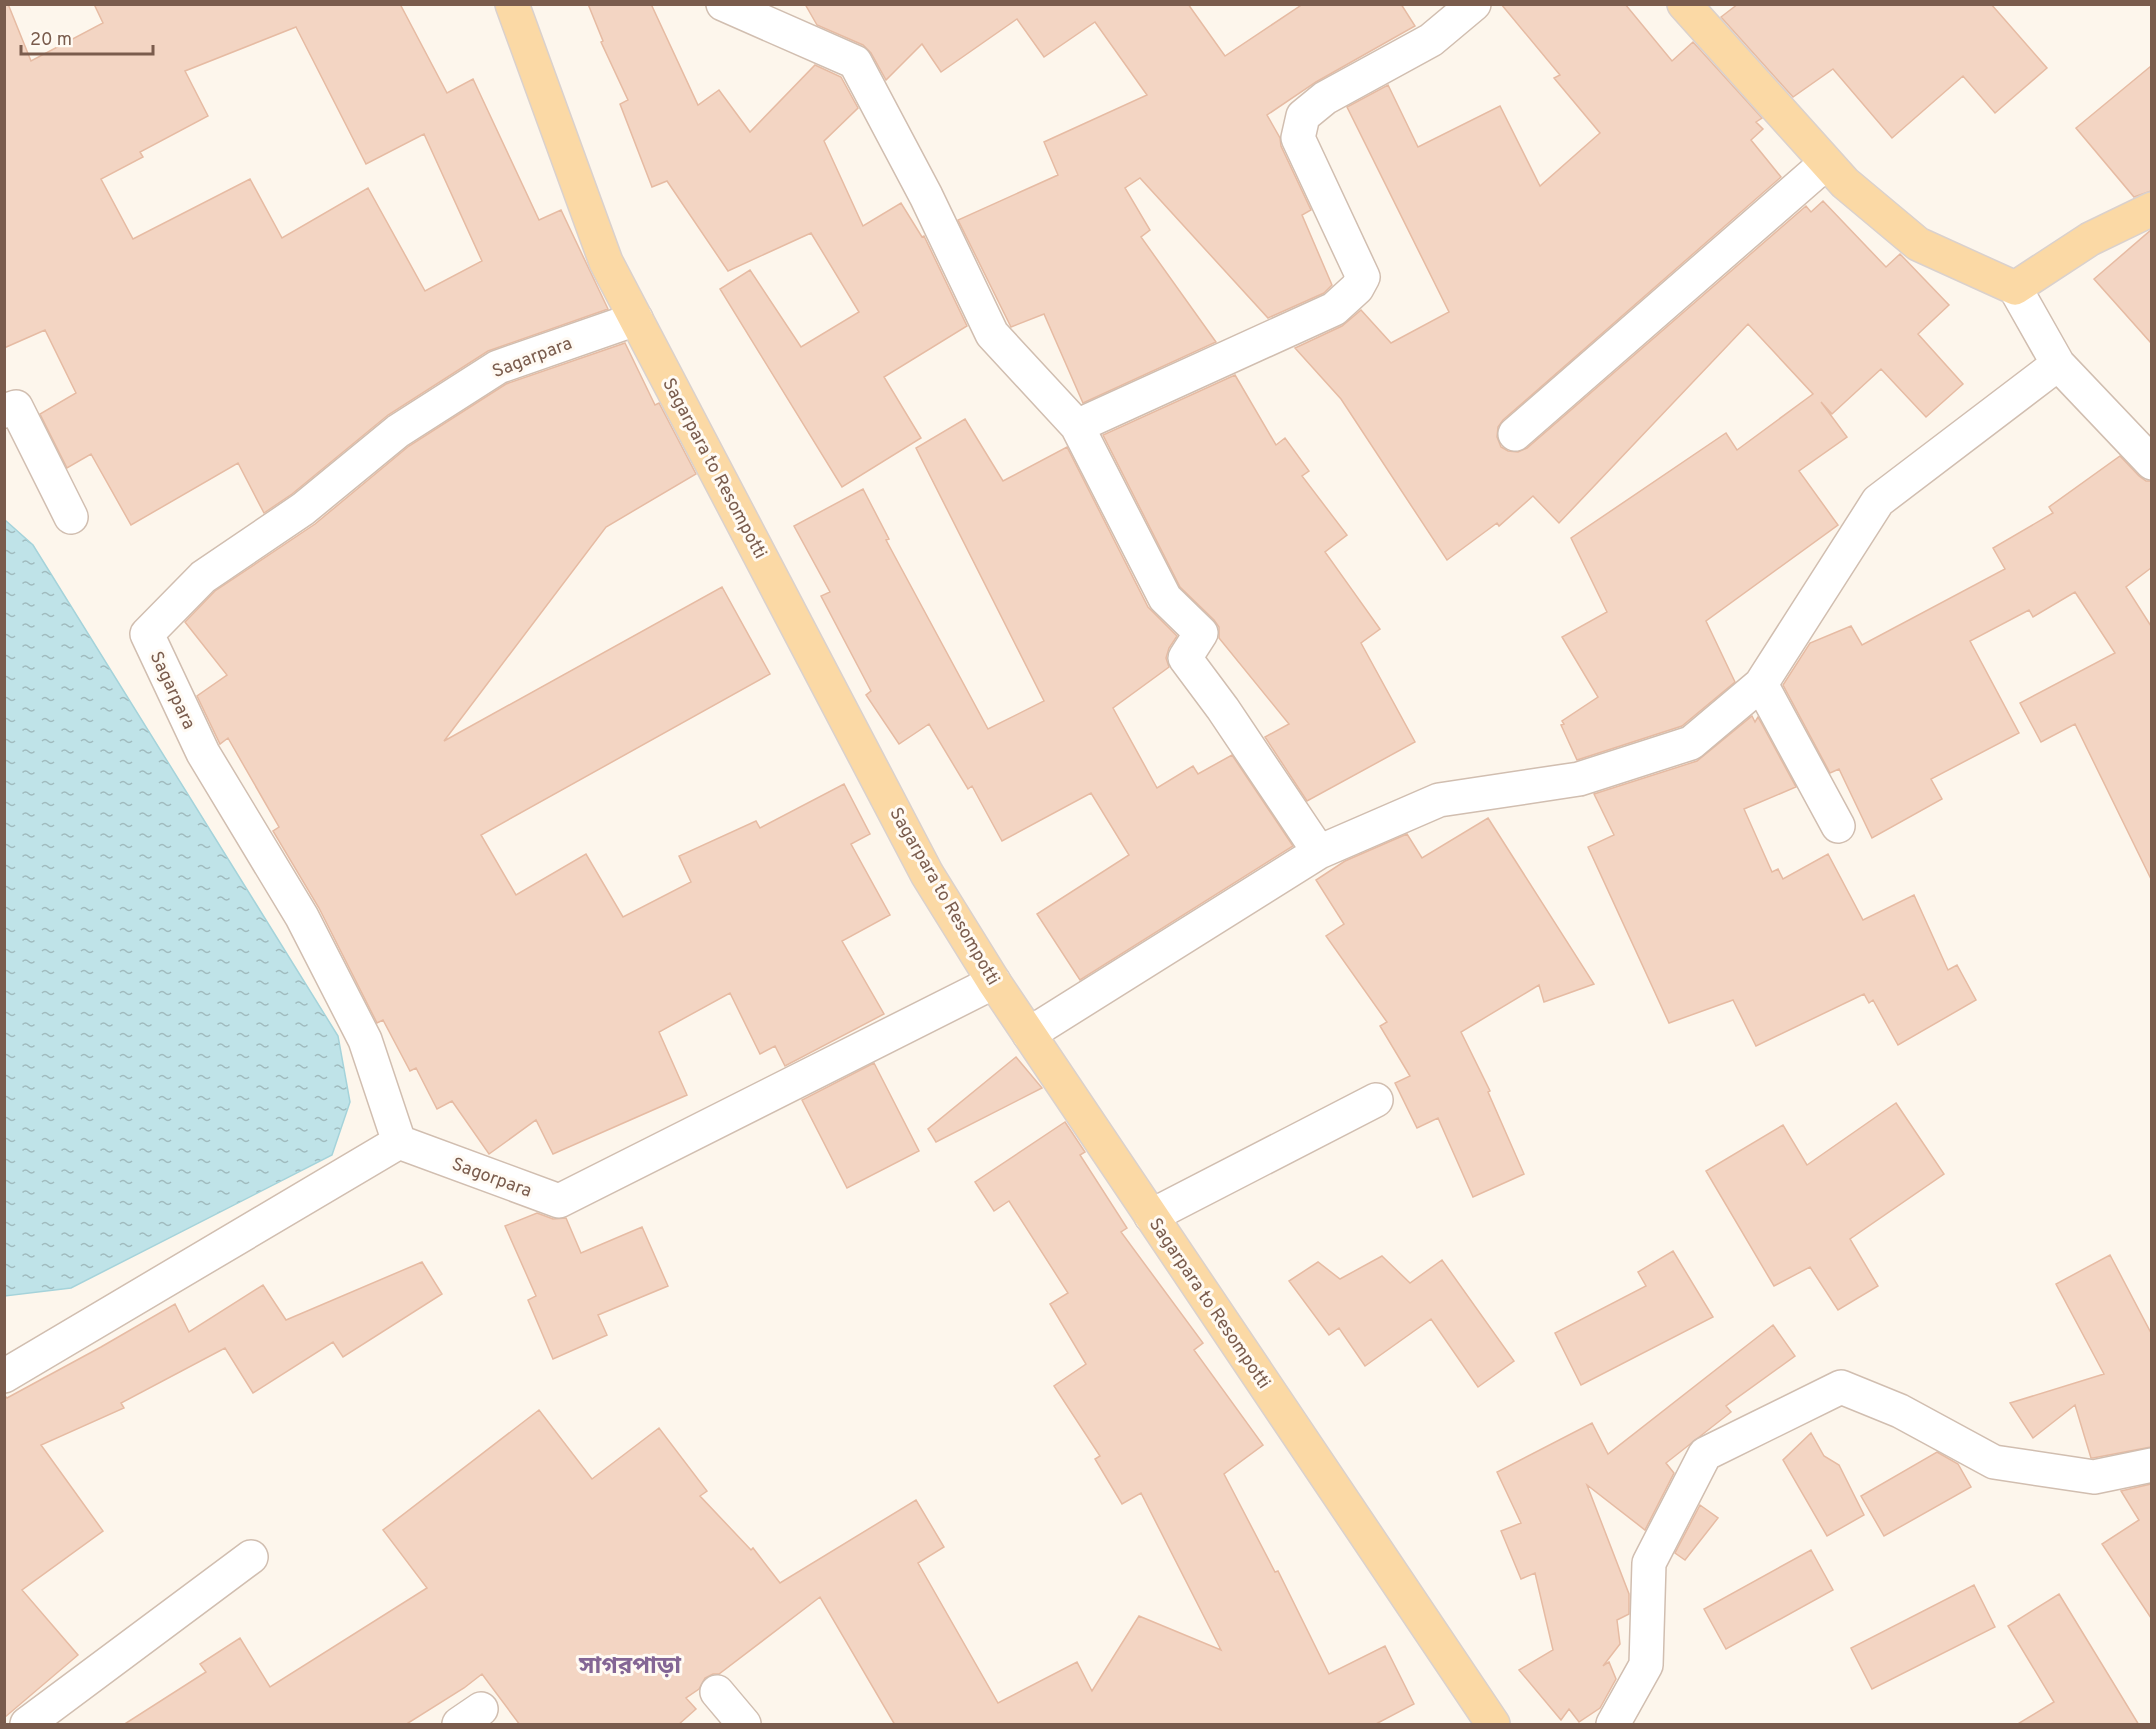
<svg xmlns="http://www.w3.org/2000/svg" width="2156" height="1729" font-family="Overpass,'Noto Sans Bengali',sans-serif">
  <defs>
    <pattern id="water-ripples" width="26" height="14" patternUnits="userSpaceOnUse" patternTransform="scale(1.5)"><rect width="26" height="14" fill="#bfe3e8"/><path d="M2 4q2-2 4 0t4 0M15 11q2-2 4 0t4 0" fill="none" stroke="#a0bbbe"/></pattern>
  </defs>
  <rect width="100%" height="100%" fill="#fdf6ec"/>
  <path fill="url(#water-ripples)" stroke="#a5d3da" stroke-width="1.5" d="M 5,520 L 33,545 L 338,1036 L 350,1102 L 332,1155 L 71,1288 L 5,1296 Z"/>
  <path fill="#f3d5c3" stroke="#e6bba3" stroke-width="1.5" fill-rule="evenodd" d="M 4,4 L 8,4 L 31,61 L 103,23 L 94,4 L 400,4 L 447,93 L 473,79 L 539,220 L 561,210 L 608,309 L 488,351 L 388,415 L 292,494 L 264,513 L 238,463 L 131,525 L 91,454 L 67,468 L 40,414 L 76,393 L 45,330 L 4,348 ZM 296,27 L 366,164 L 424,134 L 482,261 L 425,291 L 368,188 L 282,238 L 250,179 L 133,239 L 101,179 L 143,157 L 140,152 L 208,116 L 185,71 Z
    M 588,4 L 651,4 L 698,105 L 719,90 L 750,132 L 815,65 L 841,77 L 858,108 L 824,141 L 863,226 L 901,203 L 922,237 L 924,236 L 967,326 L 884,377 L 921,438 L 842,487 L 720,289 L 750,270 L 801,347 L 859,312 L 811,233 L 728,271 L 667,181 L 652,187 L 620,104 L 628,100 L 601,42 L 603,41 Z
    M 805,4 L 1188,4 L 1225,56 L 1303,4 L 1401,4 L 1415,26 L 1316,82 L 1267,115 L 1280,138 L 1281,146 L 1311,210 L 1302,215 L 1332,285 L 1324,293 L 1268,318 L 1140,178 L 1125,188 L 1150,230 L 1141,237 L 1216,342 L 1083,403 L 1044,314 L 1011,327 L 958,220 L 1058,175 L 1044,142 L 1147,95 L 1095,22 L 1044,57 L 1017,19 L 941,72 L 922,44 L 886,80 L 871,53 L 863,45 L 817,25 Z
    M 1501,4 L 1625,4 L 1672,61 L 1693,42 L 1762,118 L 1756,122 L 1763,129 L 1751,140 L 1781,177 L 1503,420 L 1498,427 L 1497,437 L 1501,447 L 1508,451 L 1518,452 L 1527,448 L 1806,206 L 1811,212 L 1823,201 L 1886,267 L 1900,254 L 1949,305 L 1918,334 L 1963,384 L 1926,417 L 1881,369 L 1832,414 L 1821,402 L 1847,437 L 1799,471 L 1838,525 L 1706,621 L 1735,682 L 1682,726 L 1577,760 L 1561,725 L 1564,724 L 1562,721 L 1598,697 L 1562,637 L 1607,612 L 1571,538 L 1726,433 L 1737,450 L 1813,394 L 1748,324 L 1559,523 L 1533,496 L 1499,526 L 1497,523 L 1447,560 L 1341,399 L 1295,348 L 1342,326 L 1361,310 L 1391,343 L 1449,312 L 1347,107 L 1388,85 L 1418,147 L 1500,106 L 1540,186 L 1600,133 L 1554,78 L 1560,75 Z
    M 1738,4 L 1991,4 L 2047,68 L 1995,113 L 1963,76 L 1892,138 L 1833,69 L 1793,97 L 1721,17 Z
    M 2151,66 L 2151,191 L 2134,197 L 2076,128 Z
    M 2151,230 L 2151,343 L 2094,279 Z
    M 625,343 L 655,405 L 659,403 L 696,474 L 606,527 L 444,741 L 722,587 L 770,674 L 481,835 L 516,895 L 586,854 L 623,917 L 691,882 L 679,856 L 756,821 L 760,828 L 844,784 L 870,834 L 851,844 L 890,915 L 842,941 L 884,1014 L 785,1066 L 775,1046 L 760,1054 L 730,993 L 659,1032 L 687,1095 L 553,1154 L 536,1120 L 489,1154 L 452,1101 L 437,1109 L 416,1068 L 410,1071 L 383,1020 L 377,1023 L 319,908 L 273,831 L 279,827 L 228,738 L 220,744 L 197,696 L 227,675 L 185,622 L 215,591 L 315,524 L 409,446 L 506,384 Z
    M 1235,375 L 1276,445 L 1285,438 L 1309,471 L 1302,476 L 1347,535 L 1325,552 L 1380,629 L 1361,643 L 1415,742 L 1307,801 L 1265,737 L 1289,724 L 1219,638 L 1219,627 L 1214,620 L 1180,587 L 1103,435 Z
    M 965,419 L 1003,481 L 1067,447 L 1148,607 L 1177,636 L 1169,648 L 1166,658 L 1169,667 L 1113,708 L 1157,788 L 1193,766 L 1198,774 L 1232,755 L 1293,846 L 1080,980 L 1037,914 L 1129,855 L 1091,793 L 1002,841 L 972,786 L 968,789 L 929,724 L 899,744 L 866,695 L 871,691 L 821,596 L 830,592 L 794,526 L 863,489 L 889,539 L 886,540 L 988,729 L 1044,701 L 916,448 Z
    M 2120,456 L 2139,476 L 2146,481 L 2151,481 L 2151,568 L 2126,587 L 2151,626 L 2151,879 L 2075,724 L 2041,742 L 2020,703 L 2115,653 L 2075,592 L 2033,617 L 2029,610 L 1970,641 L 2019,733 L 1931,779 L 1942,799 L 1872,838 L 1839,769 L 1830,773 L 1783,685 L 1810,643 L 1851,626 L 1862,645 L 2005,569 L 1993,548 L 2053,513 L 2049,507 Z
    M 1752,716 L 1755,722 L 1758,717 L 1796,787 L 1744,809 L 1772,872 L 1778,869 L 1783,879 L 1828,854 L 1863,920 L 1914,895 L 1948,970 L 1957,965 L 1976,1000 L 1898,1045 L 1873,1000 L 1869,1003 L 1864,994 L 1756,1046 L 1733,1000 L 1669,1023 L 1588,847 L 1614,835 L 1594,794 L 1697,761 Z
    M 1488,818 L 1594,984 L 1544,1002 L 1539,985 L 1461,1032 L 1490,1091 L 1488,1092 L 1524,1174 L 1473,1197 L 1438,1118 L 1417,1128 L 1395,1083 L 1410,1076 L 1380,1026 L 1387,1022 L 1326,936 L 1344,924 L 1316,880 L 1345,861 L 1407,834 L 1422,858 Z
    M 1016,1057 L 1042,1088 L 936,1142 L 928,1129 Z
    M 874,1063 L 919,1151 L 847,1188 L 802,1100 Z
    M 1896,1103 L 1944,1174 L 1850,1239 L 1878,1286 L 1838,1310 L 1810,1267 L 1774,1286 L 1706,1171 L 1783,1125 L 1807,1165 Z
    M 1065,1122 L 1085,1152 L 1080,1155 L 1127,1228 L 1121,1232 L 1203,1343 L 1194,1350 L 1263,1445 L 1224,1474 L 1275,1572 L 1278,1571 L 1329,1674 L 1385,1646 L 1414,1704 L 1374,1725 L 895,1725 L 820,1597 L 719,1674 L 713,1674 L 705,1678 L 699,1689 L 686,1698 L 696,1709 L 678,1725 L 520,1725 L 482,1674 L 464,1688 L 405,1725 L 123,1725 L 206,1672 L 200,1664 L 240,1638 L 270,1687 L 427,1588 L 383,1530 L 539,1410 L 592,1479 L 659,1428 L 707,1491 L 700,1496 L 751,1550 L 753,1548 L 780,1583 L 916,1500 L 944,1547 L 918,1563 L 998,1703 L 1077,1662 L 1092,1691 L 1139,1616 L 1221,1650 L 1141,1493 L 1122,1504 L 1095,1459 L 1100,1456 L 1054,1386 L 1086,1364 L 1050,1304 L 1068,1293 L 1009,1201 L 994,1211 L 975,1182 Z
    M 537,1213 L 553,1219 L 566,1218 L 581,1253 L 642,1227 L 668,1286 L 598,1315 L 607,1335 L 553,1359 L 528,1300 L 536,1296 L 505,1226 Z
    M 1673,1251 L 1713,1317 L 1581,1385 L 1555,1333 L 1646,1286 L 1638,1272 Z
    M 2110,1255 L 2151,1333 L 2151,1447 L 2093,1458 L 2091,1458 L 2075,1405 L 2033,1438 L 2010,1403 L 2104,1374 L 2056,1284 Z
    M 1382,1256 L 1410,1283 L 1442,1260 L 1514,1361 L 1478,1387 L 1431,1319 L 1365,1366 L 1339,1328 L 1329,1335 L 1289,1281 L 1318,1262 L 1340,1279 Z
    M 422,1262 L 442,1294 L 343,1357 L 333,1342 L 253,1393 L 225,1348 L 121,1403 L 124,1408 L 41,1445 L 103,1531 L 22,1590 L 78,1655 L 4,1718 L 4,1395 L 7,1398 L 101,1347 L 175,1304 L 189,1332 L 263,1285 L 286,1320 Z
    M 1773,1325 L 1795,1356 L 1726,1406 L 1731,1412 L 1666,1463 L 1674,1473 L 1645,1530 L 1587,1485 L 1629,1594 L 1629,1614 L 1617,1620 L 1620,1644 L 1603,1666 L 1609,1662 L 1616,1679 L 1600,1708 L 1579,1722 L 1569,1709 L 1561,1720 L 1519,1670 L 1553,1650 L 1535,1573 L 1521,1579 L 1501,1531 L 1521,1523 L 1497,1472 L 1592,1423 L 1608,1454 Z
    M 1811,1433 L 1824,1456 L 1839,1465 L 1864,1515 L 1827,1536 L 1783,1460 Z
    M 1937,1452 L 1958,1464 L 1971,1487 L 1884,1536 L 1861,1496 Z
    M 2151,1484 L 2151,1618 L 2102,1544 L 2139,1520 L 2121,1491 Z
    M 1700,1505 L 1718,1518 L 1685,1560 L 1675,1553 Z
    M 1811,1550 L 1833,1590 L 1726,1649 L 1704,1609 Z
    M 1974,1585 L 1995,1627 L 1872,1689 L 1851,1648 Z
    M 2059,1594 L 2139,1725 L 2016,1725 L 2054,1702 L 2008,1626 Z"/>
  <g fill="none" stroke-linecap="round" stroke-linejoin="round">
    <g stroke="#d1beb0" stroke-width="36">
      <path id="minor" d="M 723,4 L 855,62 L 926,196 L 992,334 L 1077,426 L 1165,598 L 1201,633 L 1185,658 L 1223,709 L 1319,852
        M 2015,288 L 2058,364 L 2152,463
        M 4,411 L 16,407 L 71,517
        M 1077,426 L 1334,309 L 1357,288 L 1363,277 L 1298,138 L 1303,116 L 1325,98 L 1431,40 L 1474,4
        M 1515,434 L 1826,163
        M 1761,684 L 1838,826
        M 1029,1034 L 1319,852 L 1439,800 L 1579,779 L 1691,743 L 1761,684 L 1878,501 L 2058,364
        M 399,1142 L 365,1040 L 302,917 L 203,753 L 147,634 L 203,577 L 303,509 L 398,431 L 498,367 L 636,319
        M 1151,1216 L 1376,1100
        M 4,1376 L 399,1142 L 559,1201 L 994,982
        M 717,1692 L 744,1724
        M 27,1724 L 251,1557
        M 459,1724 L 481,1709
        M 1613,1724 L 1646,1665 L 1649,1563 L 1705,1454 L 1841,1387 L 1900,1411 L 1994,1462 L 2094,1477 L 2152,1465"/>
    </g>
    <g stroke="#dad1cd" stroke-width="36">
      <path id="major" d="M 512,4 L 606,262 L 927,874 L 994,982 L 1493,1724
        M 1684,4 L 1845,183 L 1918,244 L 2015,288 L 2090,239 L 2152,209"/>
    </g>
    <use href="#minor" stroke="#fff" stroke-width="33"/>
    <use href="#major" stroke="#fbd9a5" stroke-width="33"/>
  </g>
  <g text-anchor="middle" stroke-width="6" stroke-linejoin="round" paint-order="stroke">
    <g font-size="18" fill="#7a5c4d" stroke="#fffaf3">
      <text transform="translate(532 357) rotate(-21)" y="6">Sagarpara</text>
      <text transform="translate(715 468) rotate(62)" y="6">Sagarpara to Resompotti</text>
      <text transform="translate(173 690) rotate(65)" y="6">Sagarpara</text>
      <text transform="translate(945 896) rotate(60)" y="6">Sagarpara to Resompotti</text>
      <text transform="translate(492 1177) rotate(20)" y="6">Sagorpara</text>
      <text transform="translate(1210 1303) rotate(56)" y="6">Sagarpara to Resompotti</text>
    </g>
    <g font-size="24" font-weight="bold" fill="#846695" stroke="#fffaf3">
      <text x="630" y="1673">সাগরপাড়া</text>
    </g>
  </g>
  <rect width="2156" height="1729" fill="none" stroke="#7a5c4d" stroke-width="12"/>
  <path d="M21 45v9h132v-9" fill="none" stroke="#7a5c4d" stroke-width="3"/>
  <text x="30" y="45" font-size="18" fill="#7a5c4d" stroke="#fffaf3" stroke-width="4.5" paint-order="stroke">20 m</text>
</svg>
